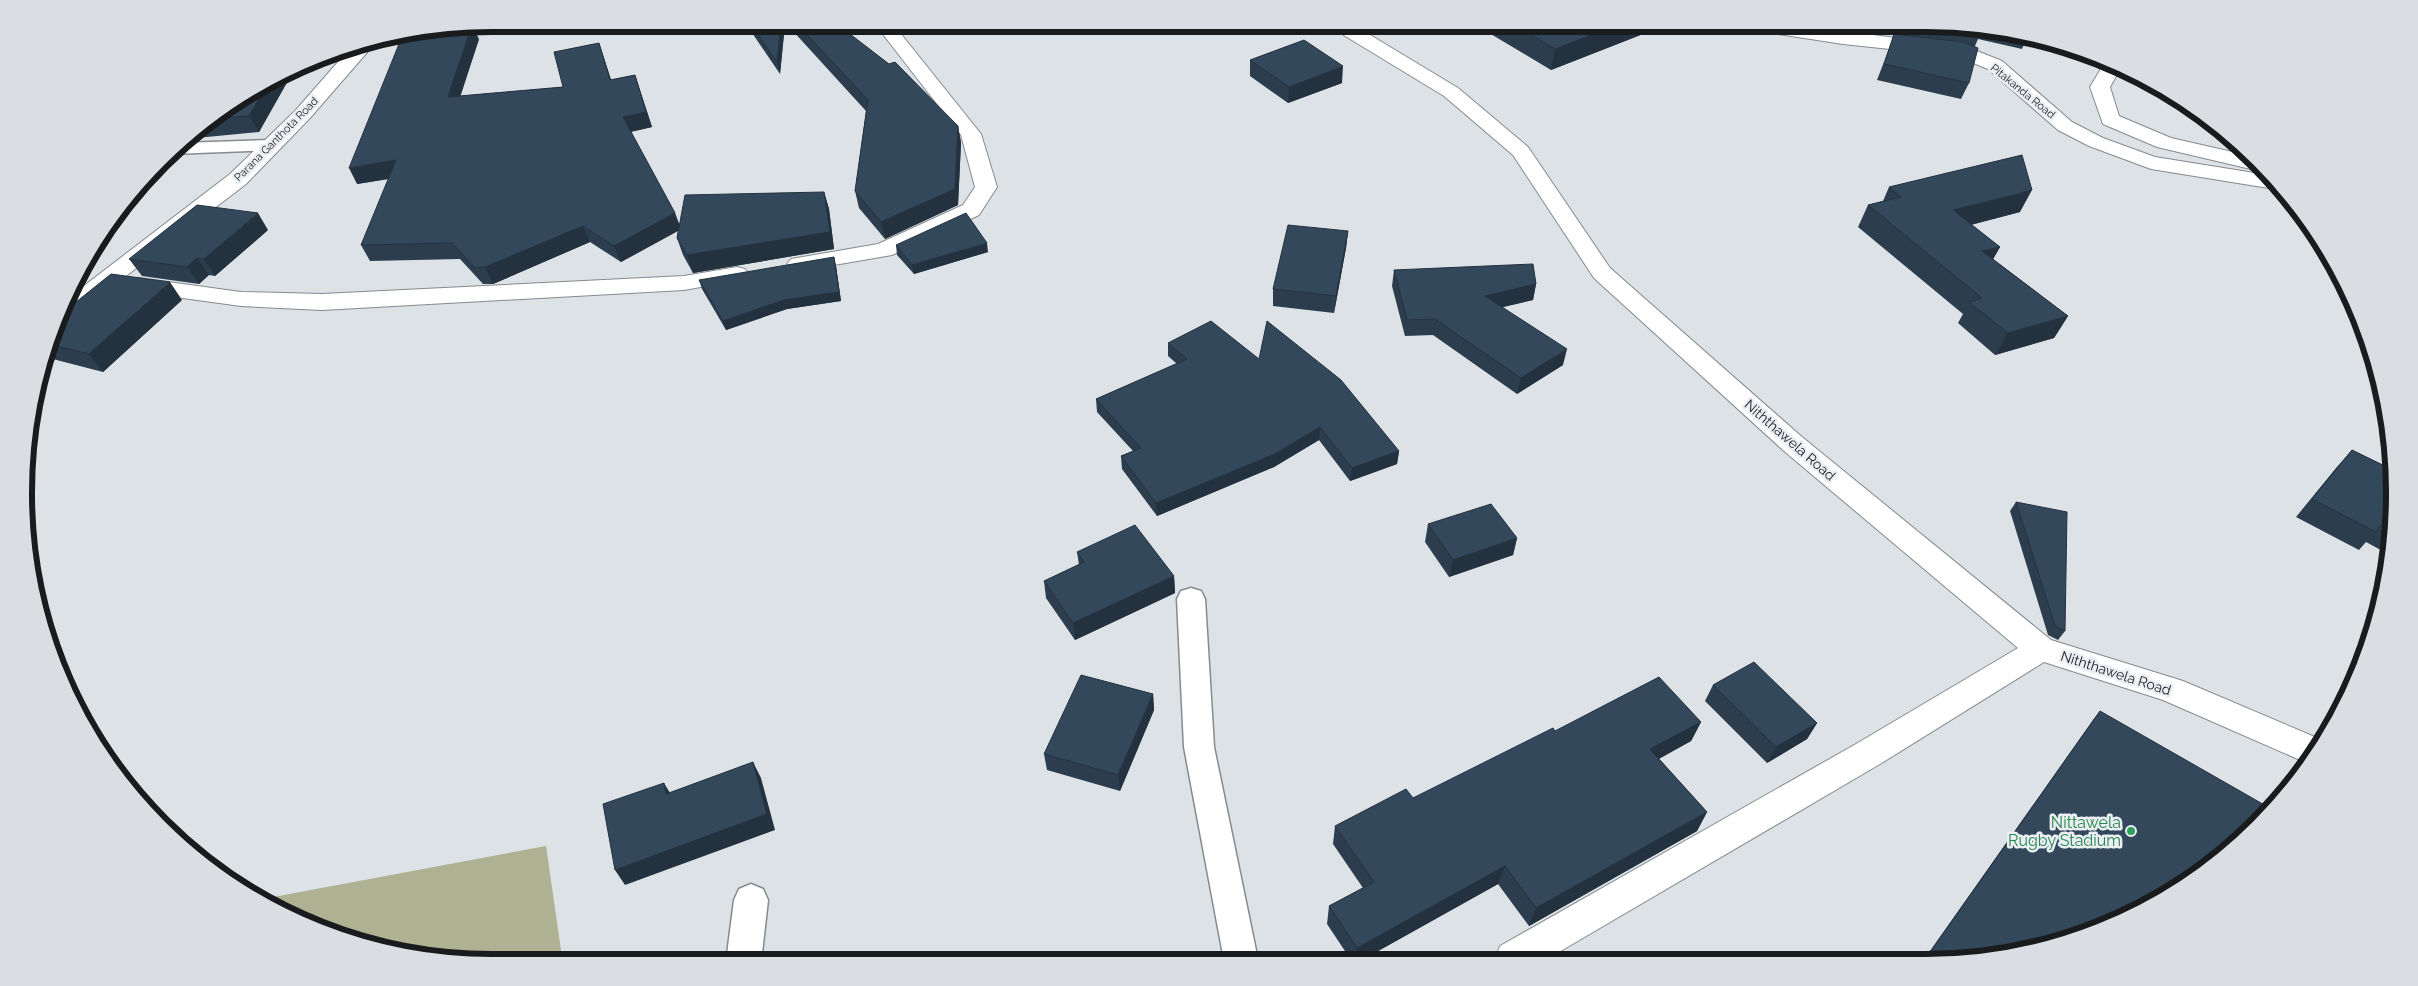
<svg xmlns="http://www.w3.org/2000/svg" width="2418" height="986" font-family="Raleway,sans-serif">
  <rect width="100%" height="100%" fill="#dde2e7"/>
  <path fill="#aeb192" d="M 546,846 L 562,957 L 546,962 L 493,962 L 342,937 L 268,898 Z"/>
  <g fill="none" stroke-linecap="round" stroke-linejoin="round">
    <g stroke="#858a8e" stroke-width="3">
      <path id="lane" d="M 270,140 L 277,142 L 280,146 L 277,150 L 172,154 L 181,143 Z
        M 1191,588 L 1201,591 L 1205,599 L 1214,747 L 1258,960 L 1224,960 L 1184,747 L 1177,599 L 1181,591 Z
        M 751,884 L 763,889 L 768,900 L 761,962 L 726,962 L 734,900 L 739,889 Z"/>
    </g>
    <g stroke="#858a8e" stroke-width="2">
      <path id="street" d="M 875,24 L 893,24 L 981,134 L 997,187 L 979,215 L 892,255 L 799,271 L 791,269 L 787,264 L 791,259 L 878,244 L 963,205 L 975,187 L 961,135 Z
        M 1330,24 L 1352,24 L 1458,88 L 1528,147 L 1610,268 L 1802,437 L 2051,640 L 2183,681 L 2322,740 L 2315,754 L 2307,763 L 2163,700 L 2044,662 L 1880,764 L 1547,959 L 1495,960 L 1500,946 L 1856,744 L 2018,648 L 1784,451 L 1594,278 L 1513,155 L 1444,96 L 1332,28 Z
        M 1755,24 L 1786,24 L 1967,47 L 2002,61 L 2072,122 L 2103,138 L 2155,157 L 2267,175 L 2279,188 L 2275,189 L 2151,169 L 2089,146 L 2058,130 L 1988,69 L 1956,56 L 1843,44 L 1778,34 L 1757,28 Z
        M 2105,62 L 2120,69 L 2110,87 L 2119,116 L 2171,138 L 2250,156 L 2261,169 L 2255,170 L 2157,147 L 2103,124 L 2090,87 Z
        M 737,267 L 745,269 L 749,274 L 745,279 L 684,290 L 322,310 L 241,306 L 139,292 L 131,290 L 127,285 L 131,280 L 139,278 L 241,292 L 322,294 L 684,276 Z"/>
    </g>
    <g stroke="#858a8e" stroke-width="2">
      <path id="secondary" d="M 372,44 L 370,49 L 310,118 L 246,184 L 92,302 L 84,304 L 76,302 L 72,297 L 76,292 L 230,174 L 296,110 L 351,47 Z"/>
    </g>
    <use href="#lane" fill="#fff" fill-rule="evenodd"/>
    <use href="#street" fill="#fff" fill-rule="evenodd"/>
    <use href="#secondary" fill="#fff" fill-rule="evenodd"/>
  </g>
  <path fill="#2c3e4e" d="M 746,24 L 785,24 L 780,74 Z
    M 790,24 L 837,24 L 958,126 L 961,143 L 958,205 L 885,239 L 859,208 L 855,191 L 866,111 L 792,30 Z
    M 1474,24 L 1645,24 L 1643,34 L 1551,70 Z
    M 1889,24 L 1925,24 L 2026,40 L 2022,49 L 1978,39 L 1975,46 L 1969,83 L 1961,99 L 1877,80 L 1894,36 L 1893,36 L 1896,25 Z
    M 479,39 L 460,96 L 563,87 L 599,43 L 611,80 L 635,75 L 652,127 L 631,132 L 675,213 L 679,225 L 824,192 L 829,209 L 834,249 L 693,273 L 683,255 L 677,238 L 678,231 L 621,262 L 590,242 L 493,284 L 483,284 L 460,259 L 370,261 L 361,245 L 389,179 L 357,184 Z
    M 1250,60 L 1342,83 L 1288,103 L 1250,76 Z
    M 294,70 L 259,132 L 186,139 L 259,86 Z
    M 1889,187 L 2020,212 L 1971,225 L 2000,247 L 1993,259 L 2068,316 L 2054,338 L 1995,355 L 1958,323 L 1963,314 L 1858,227 L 1868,205 L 1883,201 Z
    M 268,230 L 215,276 L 209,275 L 199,284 L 142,276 L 129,259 Z
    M 1348,231 L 1346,248 L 1334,313 L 1273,306 L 1273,289 Z
    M 896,245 L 988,252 L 914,274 L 897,255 Z
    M 836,266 L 841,301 L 787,309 L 726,330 L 702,289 L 699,280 Z
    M 1394,270 L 1536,284 L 1533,300 L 1502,307 L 1563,365 L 1517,394 L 1433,335 L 1405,336 L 1392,286 Z
    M 182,300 L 103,372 L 45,357 L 49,342 Z
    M 1168,343 L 1259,359 L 1399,451 L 1397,464 L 1350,481 L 1319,440 L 1274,467 L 1157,516 L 1122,469 L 1121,456 L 1133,451 L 1097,412 L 1096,399 L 1177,364 L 1168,356 Z
    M 2352,450 L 2393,470 L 2390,555 L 2366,542 L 2359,550 L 2296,517 L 2336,468 Z
    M 2016,502 L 2065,631 L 2058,640 L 2048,635 L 2010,511 Z
    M 1428,524 L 1517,538 L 1513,555 L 1449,577 L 1425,542 Z
    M 1077,552 L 1174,576 L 1175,593 L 1075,640 L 1046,598 L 1044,581 L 1079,565 Z
    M 1713,685 L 1817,723 L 1807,739 L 1767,763 L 1705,701 Z
    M 1153,694 L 1154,710 L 1120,791 L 1047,770 L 1044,754 Z
    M 2100,711 L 1987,958 L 1925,958 L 2093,720 Z
    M 1701,722 L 1691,741 L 1659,759 L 1707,812 L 1697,831 L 1529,926 L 1498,884 L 1362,960 L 1351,960 L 1327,924 L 1329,906 L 1363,888 L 1333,844 L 1335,826 L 1413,798 L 1555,731 Z"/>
  <path fill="#243240" d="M 781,24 L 785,24 L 780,74 L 777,62 Z
    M 1620,24 L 1645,24 L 1643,34 L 1551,70 L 1555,49 Z
    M 471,27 L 473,27 L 479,39 L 455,113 L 448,97 Z
    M 599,43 L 604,58 L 616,95 L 610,80 Z
    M 1343,66 L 1342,83 L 1288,103 L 1289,87 Z
    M 294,70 L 259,132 L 249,116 L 269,82 Z
    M 635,75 L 652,127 L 629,132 L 623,117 Z
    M 958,126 L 961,143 L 958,205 L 885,239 L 881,222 Z
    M 396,160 L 405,176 L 357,184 L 349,168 Z
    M 2032,190 L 2020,212 L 1942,232 L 1953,210 Z
    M 824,192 L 829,209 L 834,249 L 693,273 L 687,255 Z
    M 258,213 L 268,230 L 215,276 L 204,259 Z
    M 675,213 L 681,229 L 621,262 L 614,246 Z
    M 583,226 L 590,242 L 493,284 L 485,267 Z
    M 1348,231 L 1346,248 L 1334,313 L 1336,296 Z
    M 987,243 L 988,252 L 914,274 L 912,265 Z
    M 2000,247 L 1988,268 L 1982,251 Z
    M 834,257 L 836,266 L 841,301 L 787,309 L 726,330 L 723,321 Z
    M 197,258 L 209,275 L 199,284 L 187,267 Z
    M 170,282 L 182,300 L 103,372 L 89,354 Z
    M 1536,284 L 1533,300 L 1482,312 L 1485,296 Z
    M 2068,316 L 2054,338 L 1995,355 L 2008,333 Z
    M 1567,349 L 1563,365 L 1517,394 L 1521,378 Z
    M 1320,427 L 1319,440 L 1274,467 L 1157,516 L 1156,503 Z
    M 1399,451 L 1397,464 L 1350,481 L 1352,468 Z
    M 1517,538 L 1513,555 L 1449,577 L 1453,560 Z
    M 1174,576 L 1175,593 L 1075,640 L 1073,623 Z
    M 1153,694 L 1154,710 L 1120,791 L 1118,775 Z
    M 1701,722 L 1691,741 L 1641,768 L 1650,749 Z
    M 1817,723 L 1807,739 L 1767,763 L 1776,747 Z
    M 753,762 L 761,778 L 775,830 L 625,885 L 615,870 Z
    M 664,783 L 673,798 L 666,794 Z
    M 1707,812 L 1697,831 L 1529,926 L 1536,908 Z
    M 1505,866 L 1498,884 L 1362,960 L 1355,960 L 1357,948 Z"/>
  <path fill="#33485b" stroke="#243240" d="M 750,24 L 781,24 L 777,62 Z
    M 797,24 L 837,24 L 889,64 L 895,62 L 958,126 L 955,189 L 881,222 L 855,191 L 868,100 Z
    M 1513,24 L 1620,24 L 1555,49 Z
    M 471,27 L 448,97 L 563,87 L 554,52 L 599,43 L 610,80 L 635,75 L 646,112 L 623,117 L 675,213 L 614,246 L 583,226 L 485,267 L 475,268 L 452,243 L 361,245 L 396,160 L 349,168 L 401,39 Z
    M 1894,34 L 1963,42 L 1978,48 L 1969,83 L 1884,64 Z
    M 1304,40 L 1343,66 L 1289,87 L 1250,60 Z
    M 269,82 L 249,116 L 214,119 L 259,86 Z
    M 2022,155 L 2032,190 L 1953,210 L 2000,247 L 1982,251 L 2068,316 L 2008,333 L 1969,302 L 1982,298 L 1868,205 L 1901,197 L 1889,187 Z
    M 824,192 L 830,232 L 687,255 L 677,238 L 685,195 Z
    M 197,205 L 258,213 L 204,259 L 197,258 L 187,267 L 129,259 Z
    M 966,213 L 987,243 L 912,265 L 896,245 Z
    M 1288,225 L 1348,231 L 1336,296 L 1273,289 Z
    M 834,257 L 839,292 L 784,300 L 723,321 L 699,280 Z
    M 1533,264 L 1536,284 L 1485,296 L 1567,349 L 1521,378 L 1435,319 L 1407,320 L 1394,270 Z
    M 111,274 L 170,282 L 89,354 L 48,344 L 61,314 Z
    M 1211,321 L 1259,359 L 1267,321 L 1341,380 L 1399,451 L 1352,468 L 1320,427 L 1275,454 L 1156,503 L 1121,456 L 1141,448 L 1096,399 L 1187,359 L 1168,343 Z
    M 2352,450 L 2393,470 L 2391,529 L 2382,524 L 2376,532 L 2312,499 Z
    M 2016,502 L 2067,512 L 2065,631 L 2055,626 Z
    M 1491,504 L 1517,538 L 1453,560 L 1428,524 Z
    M 1135,525 L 1174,576 L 1073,623 L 1044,581 L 1084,562 L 1077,552 Z
    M 1754,662 L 1817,723 L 1776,747 L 1713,685 Z
    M 1081,675 L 1153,694 L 1118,775 L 1044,754 Z
    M 1659,677 L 1701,722 L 1650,749 L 1707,812 L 1536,908 L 1505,866 L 1357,948 L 1329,906 L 1374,882 L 1335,826 L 1406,789 L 1413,798 L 1553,728 L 1555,731 Z
    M 2100,711 L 2268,807 L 2234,846 L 2105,926 L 1987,958 L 1926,958 Z
    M 753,762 L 767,814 L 615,870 L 603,804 L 664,783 L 666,794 Z"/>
  <circle fill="#2e9e5b" stroke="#ebeff4" stroke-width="2" cx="2131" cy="831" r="5"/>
  <g text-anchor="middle" stroke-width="5" stroke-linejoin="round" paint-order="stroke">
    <g font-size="11" fill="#191b1c" stroke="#ebeff4">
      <text transform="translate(2023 91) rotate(39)" y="4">Pitakanda Road</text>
      <text transform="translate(276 139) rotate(-45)" y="4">Parana Ganthota Road</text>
    </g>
    <g font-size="14" fill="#191b1c" stroke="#ebeff4">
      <text transform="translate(1790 440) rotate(41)" y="5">Niththawela Road</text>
      <text transform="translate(2116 673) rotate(18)" y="5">Niththawela Road</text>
    </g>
    <g font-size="16" fill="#27864d" stroke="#ebeff4" text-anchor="end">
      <text x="2121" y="828">Nittawela<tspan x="2121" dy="18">Rugby Stadium</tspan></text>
    </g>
  </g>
  <path d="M0 0H2418V986H0ZM492 32H1926A460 460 0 0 1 2386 492V494A460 460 0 0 1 1926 954H492A460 460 0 0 1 32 494V492A460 460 0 0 1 492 32Z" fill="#dadee3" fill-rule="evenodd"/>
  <path fill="none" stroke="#191b1c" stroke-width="6" d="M492 32H1926A460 460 0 0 1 2386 492V494A460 460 0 0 1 1926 954H492A460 460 0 0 1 32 494V492A460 460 0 0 1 492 32Z"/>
</svg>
